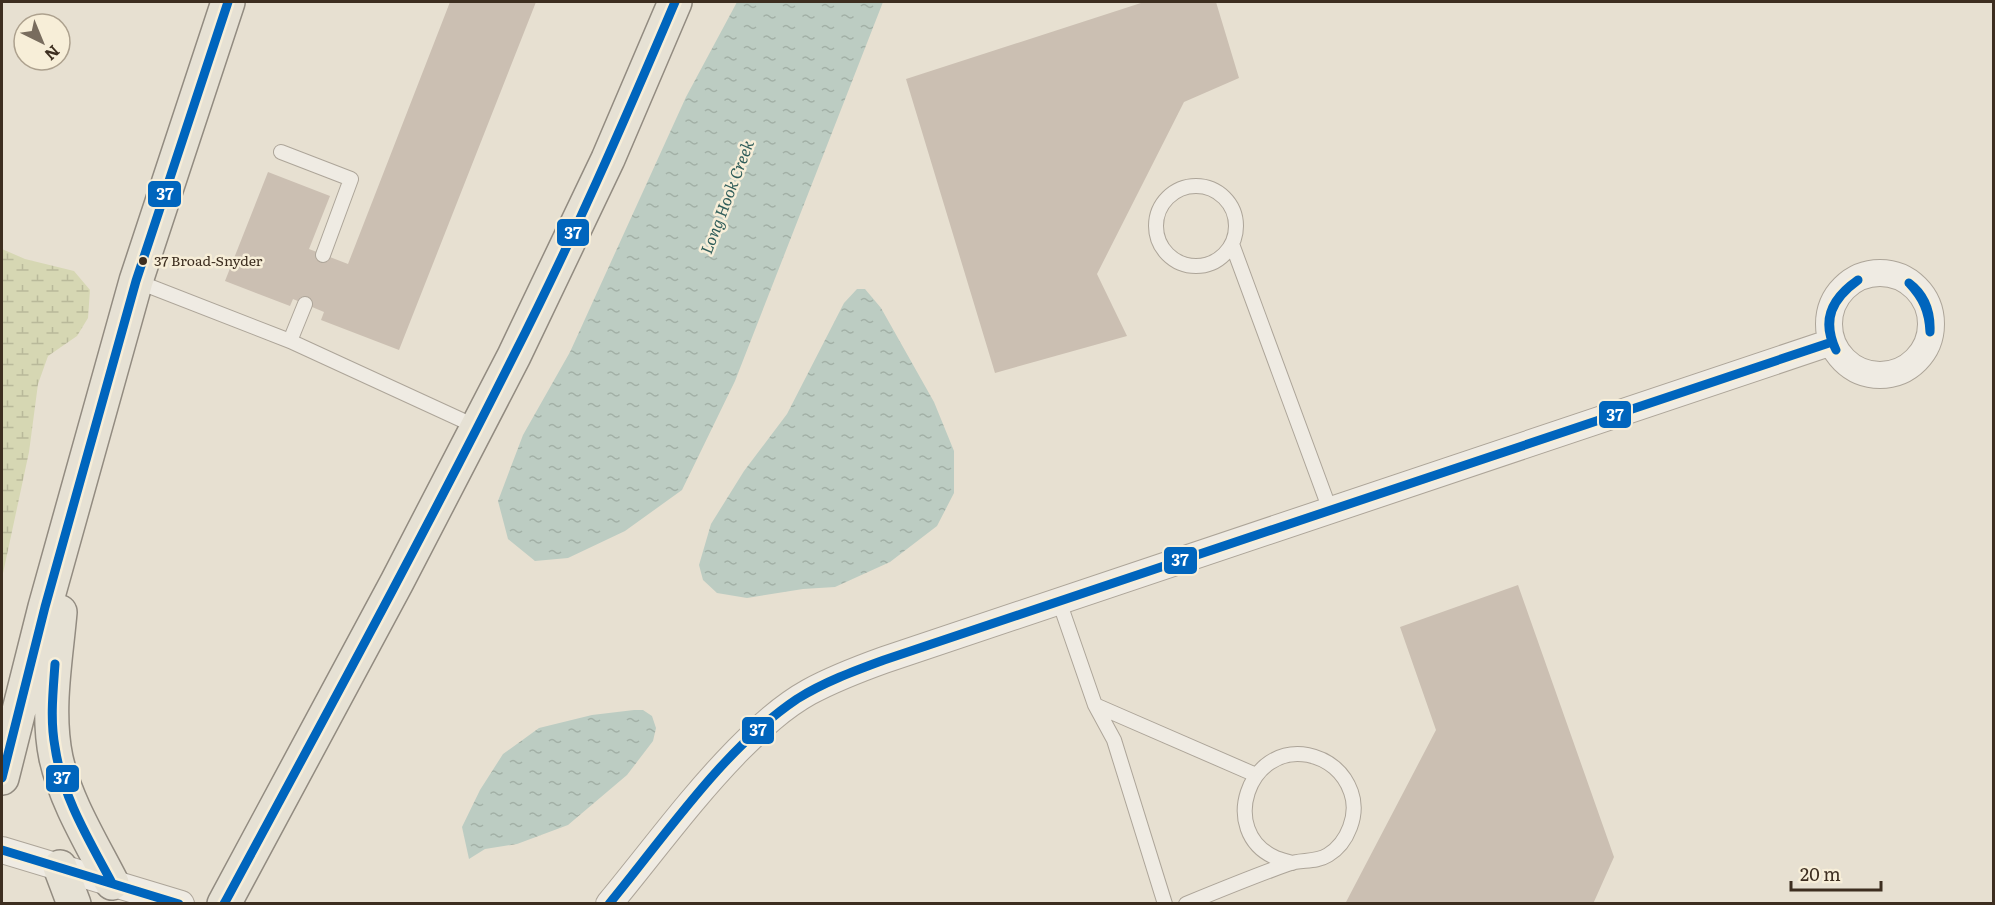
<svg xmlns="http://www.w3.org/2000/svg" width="1995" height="905" font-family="Literata,serif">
  <defs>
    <pattern id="wetland-marsh" width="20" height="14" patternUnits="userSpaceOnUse" patternTransform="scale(1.5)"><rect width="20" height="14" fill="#d6d7b3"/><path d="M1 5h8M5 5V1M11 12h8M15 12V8" fill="none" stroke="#b9b99a"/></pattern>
    <pattern id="water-ripples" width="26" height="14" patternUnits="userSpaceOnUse" patternTransform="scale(1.5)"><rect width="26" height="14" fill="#bcccc2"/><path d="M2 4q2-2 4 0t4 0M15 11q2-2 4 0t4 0" fill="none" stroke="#a2b0a6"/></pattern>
  </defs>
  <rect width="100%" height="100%" fill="#e7e0d1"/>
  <path fill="url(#wetland-marsh)" d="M 2,249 L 25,259 L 74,271 L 90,290 L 88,318 L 77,336 L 48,356 L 38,384 L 29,452 L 2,578 Z"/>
  <path fill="url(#water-ripples)" d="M 737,2 L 883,2 L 735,381 L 682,490 L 625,531 L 568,558 L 535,561 L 508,539 L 498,501 L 523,435 L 570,352 L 686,97 Z
    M 857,289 L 865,289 L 881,308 L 934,402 L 954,451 L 954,493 L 937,526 L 890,562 L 835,587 L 803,589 L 747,598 L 717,593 L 703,580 L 699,565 L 711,524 L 744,471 L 787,414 L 844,303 Z
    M 634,710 L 643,710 L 652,716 L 656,728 L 653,741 L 627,775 L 568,825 L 517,844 L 485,849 L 469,859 L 462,827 L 480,790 L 503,754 L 539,728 L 592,715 Z"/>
  <path fill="#cbbfb2" d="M 450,2 L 536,2 L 399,350 L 321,320 L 324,312 L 293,299 L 290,306 L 225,281 L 268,172 L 330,196 L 309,249 L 348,264 Z
    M 1144,2 L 1216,2 L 1239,78 L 1184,102 L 1097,274 L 1127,336 L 995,373 L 906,79 Z
    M 1518,585 L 1614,857 L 1593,904 L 1345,904 L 1436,730 L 1400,627 Z"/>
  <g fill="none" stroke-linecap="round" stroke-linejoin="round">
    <g stroke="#ada599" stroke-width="16">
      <path id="lane" d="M 281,152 L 351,179 L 323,255
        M1156 226a40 40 0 1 1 80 0a40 40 0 1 1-80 0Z
        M 1232,244 L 1330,510
        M 136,281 L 290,341 L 477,427
        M 290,341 L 305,304
        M 1059,601 L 1095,705 L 1114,740 L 1165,904
        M 1095,705 L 1256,775
        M 1186,904 C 1220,890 1254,876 1288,864 C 1301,859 1315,863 1328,855 C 1348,843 1359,814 1351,792 C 1344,772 1328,759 1308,755 C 1248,744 1219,831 1274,857 C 1280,860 1286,861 1292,863"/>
    </g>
    <g stroke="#ada599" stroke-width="28">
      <path id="street" d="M1829 324a51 51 0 1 1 102 0a51 51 0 1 1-102 0Z
        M 2,850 L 181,904
        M 609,904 C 652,852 691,798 738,750 C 760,728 782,707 809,692 C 833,679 859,669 884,660 L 1832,342"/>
    </g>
    <g stroke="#928b80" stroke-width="36">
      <path id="primary" d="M 60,612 C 56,659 46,710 56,758 C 66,802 91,842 112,883
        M 2,778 L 45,607 L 136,281 L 228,2
        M 60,867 L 74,904
        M 224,904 L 397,582 L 514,356 L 608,159 L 675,2"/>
    </g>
    <use href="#lane" stroke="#efebe3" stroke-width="14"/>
    <use href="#street" stroke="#efebe3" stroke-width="26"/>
    <use href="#primary" stroke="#e6e1d4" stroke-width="33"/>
    <g stroke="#f7eed8" stroke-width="14">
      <path id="bus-1" d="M 1909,283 C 1925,295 1931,312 1930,332
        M 1909,283 C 1923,298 1929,311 1930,332
        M 1836,350 C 1820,320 1832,298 1858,280
        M 1836,350 C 1822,319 1832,299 1858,280
        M 55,664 C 53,692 50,720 55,747 C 62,796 89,840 112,883
        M 2,778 L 45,607 L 136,281 L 228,2
        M 2,850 L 179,904
        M 224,904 C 322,722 421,541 513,357 C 572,241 624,122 675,2
        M 609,904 C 665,836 724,748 797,699 C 824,682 854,671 884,660 L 1832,342"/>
    </g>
    <use href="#bus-1" stroke="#0065bd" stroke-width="9"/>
  </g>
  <circle fill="#3d2e20" stroke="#f7eed8" stroke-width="2" cx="143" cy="261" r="5"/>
  <g text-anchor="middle" stroke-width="5" stroke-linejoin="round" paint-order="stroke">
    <g font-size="14" fill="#3d2e20" stroke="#f7eed8" text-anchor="start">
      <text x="154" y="266">37 Broad-Snyder</text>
    </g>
    <g font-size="16" font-style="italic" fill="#2f5d5a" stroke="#f7eed8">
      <text transform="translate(727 197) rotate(-69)" y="6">Long Hook Creek</text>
    </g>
  </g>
  <g stroke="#f7eed8" stroke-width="2">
    <rect x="147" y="180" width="35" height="28" rx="6" fill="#0065bd"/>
    <rect x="556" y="218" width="34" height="29" rx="6" fill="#0065bd"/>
    <rect x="1598" y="400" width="34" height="29" rx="6" fill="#0065bd"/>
    <rect x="1163" y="546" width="35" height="29" rx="6" fill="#0065bd"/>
    <rect x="741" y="716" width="34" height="29" rx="6" fill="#0065bd"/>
    <rect x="45" y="764" width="35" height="29" rx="6" fill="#0065bd"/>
  </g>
  <g font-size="16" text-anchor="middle" font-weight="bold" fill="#fff">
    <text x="165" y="200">37</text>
    <text x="573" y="239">37</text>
    <text x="1615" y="421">37</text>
    <text x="1180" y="566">37</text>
    <text x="758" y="736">37</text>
    <text x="62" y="784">37</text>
  </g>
  <rect width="1995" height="905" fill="none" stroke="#3d2e20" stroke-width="6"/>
  <g transform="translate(42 42) rotate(137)"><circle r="28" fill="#f7eed8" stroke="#ada18e" stroke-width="1.5"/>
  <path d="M0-4.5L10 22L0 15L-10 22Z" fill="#786c5e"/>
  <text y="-9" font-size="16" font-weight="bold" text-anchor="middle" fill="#3d2e20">N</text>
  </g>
  <path d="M1791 881v9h90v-9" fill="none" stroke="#3d2e20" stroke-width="3"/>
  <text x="1800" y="881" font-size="18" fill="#3d2e20" stroke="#f7eed8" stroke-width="4.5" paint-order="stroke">20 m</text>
</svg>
